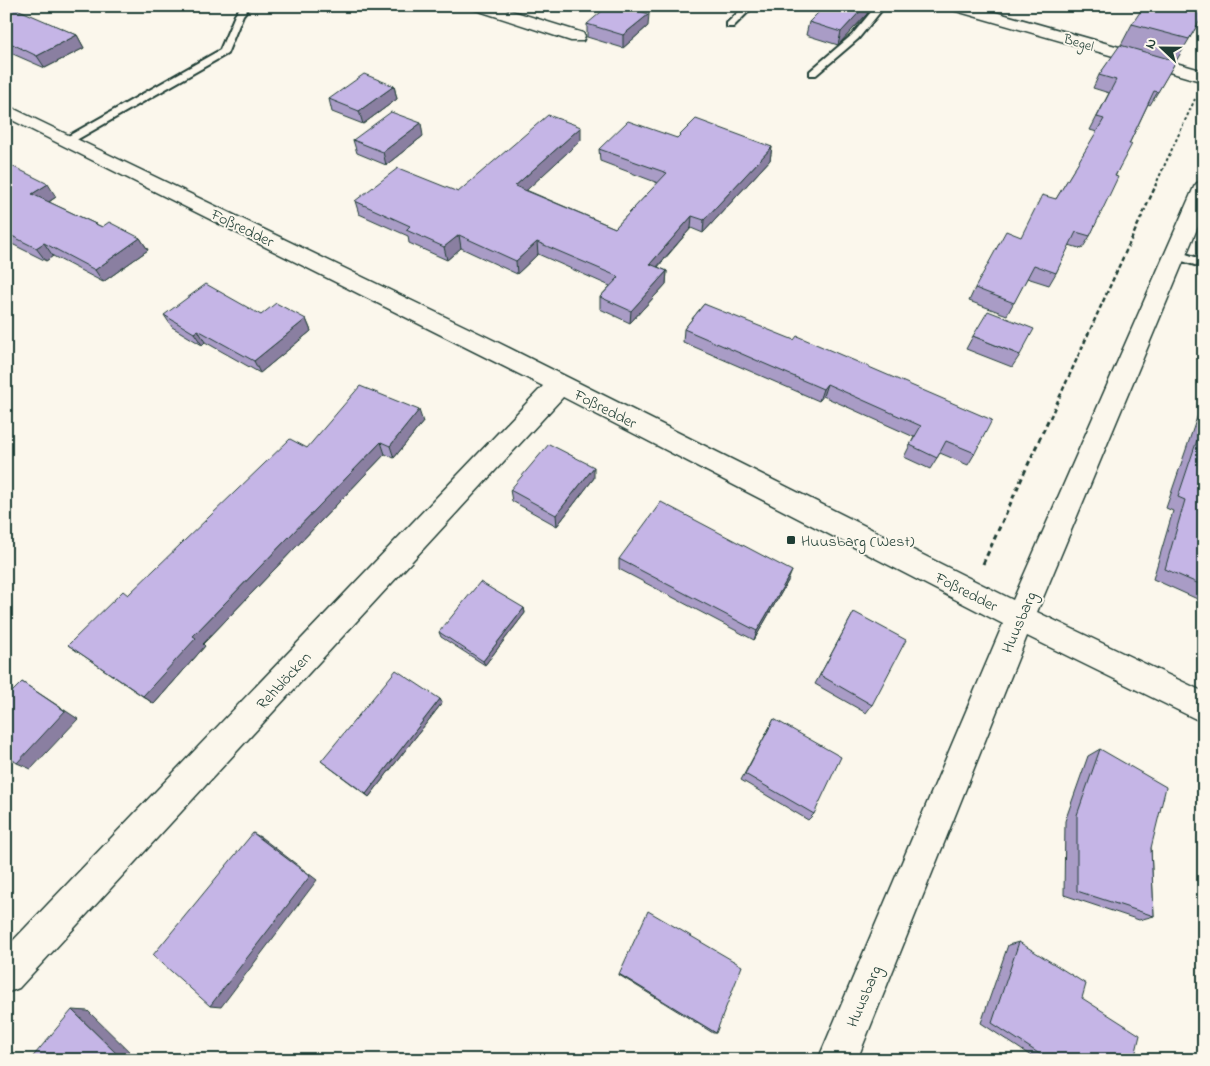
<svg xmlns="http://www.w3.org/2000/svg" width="1210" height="1066" font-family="'Indie Flower',sans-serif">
  <rect width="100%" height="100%" fill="#fbf7ec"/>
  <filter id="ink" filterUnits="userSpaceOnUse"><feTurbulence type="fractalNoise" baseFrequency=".02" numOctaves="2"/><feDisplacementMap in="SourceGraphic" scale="10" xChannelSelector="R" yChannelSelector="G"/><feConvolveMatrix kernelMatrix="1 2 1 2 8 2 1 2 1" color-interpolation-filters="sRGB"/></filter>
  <g filter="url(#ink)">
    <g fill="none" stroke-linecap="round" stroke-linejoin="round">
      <g stroke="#1f3d34" stroke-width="4">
        <path id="lane" d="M 241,6 L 250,6 L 243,15 L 227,54 L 71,143 L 63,143 L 63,139 L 220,50 L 235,15 Z
          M 745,6 L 754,6 L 733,27 L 727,27 L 727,23 Z
          M 876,6 L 885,6 L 858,39 L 816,75 L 810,75 L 810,71 L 852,35 Z
          M 1174,250 L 1204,260 L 1204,268 L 1170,257 L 1168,254 Z"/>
      </g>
      <g stroke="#1f3d34" stroke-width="3">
        <path id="street" d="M 471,6 L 496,6 L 583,33 L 585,37 L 583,41 L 571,41 L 473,9 Z
          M 947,6 L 974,6 L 1204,71 L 1204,82 L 949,9 Z
          M 6,105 L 489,338 L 1013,600 L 1194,187 L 1197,183 L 1204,181 L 1204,212 L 1037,612 L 1204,692 L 1204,723 L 1027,636 L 857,1060 L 818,1060 L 1003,624 L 563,397 L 19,988 L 6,993 L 6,948 L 543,386 L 6,117 Z"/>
      </g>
      <path stroke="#1f3d34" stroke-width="2" stroke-dasharray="3 2.5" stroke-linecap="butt" d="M 1155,186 L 1195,99"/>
      <path stroke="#1f3d34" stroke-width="2.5" stroke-dasharray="4.5 3" stroke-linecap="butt" d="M 1050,418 L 1156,185"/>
      <path stroke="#1f3d34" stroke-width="3" stroke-dasharray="5 4" stroke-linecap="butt" d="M 983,564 L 1050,416"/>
      <use href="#lane" fill="#fbf7ec" fill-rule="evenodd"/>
      <use href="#street" fill="#fbf7ec" fill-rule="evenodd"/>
    </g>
    <path fill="#a99cc6" stroke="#1f3d34" d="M 6,6 L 77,35 L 84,48 L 45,68 L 6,51 Z
      M 825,6 L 869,6 L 867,14 L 838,45 L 806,35 L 809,22 Z
      M 1204,14 L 1150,105 L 1148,104 L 1129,144 L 1090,236 L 1082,249 L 1069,245 L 1056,273 L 1049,285 L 1027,278 L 1007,315 L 969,301 L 975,288 L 1056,199 L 1097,132 L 1090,130 L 1109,93 L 1093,88 L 1099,75 L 1121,45 L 1132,24 Z
      M 587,24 L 648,26 L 623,48 L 587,37 Z
      M 394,86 L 397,99 L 363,124 L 332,112 L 329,99 Z
      M 423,136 L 386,165 L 357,153 L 353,140 Z
      M 677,138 L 772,147 L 770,160 L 703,233 L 691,228 L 658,267 L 667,271 L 666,284 L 630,323 L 600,309 L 600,297 L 610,286 L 538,254 L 517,274 L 461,248 L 447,260 L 409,243 L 408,236 L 359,214 L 355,201 L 458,192 L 581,140 L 526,190 L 615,228 L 658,183 L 600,161 L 599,149 Z
      M 6,163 L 56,197 L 49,202 L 102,227 L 140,238 L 148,250 L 103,282 L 53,256 L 46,261 L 6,241 Z
      M 704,304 L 975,453 L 968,465 L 940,453 L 930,469 L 904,457 L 914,437 L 823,396 L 819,401 L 683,342 L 684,329 Z
      M 164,315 L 261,315 L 306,319 L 311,331 L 260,373 L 205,342 L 202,345 L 172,327 Z
      M 973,336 L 1020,355 L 1012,367 L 966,349 Z
      M 1204,397 L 1204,602 L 1153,579 L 1173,511 L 1166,508 Z
      M 423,422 L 394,458 L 385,454 L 203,644 L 205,646 L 154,704 L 68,645 L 128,595 L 307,448 Z
      M 594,478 L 557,526 L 512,501 L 510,490 Z
      M 619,559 L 788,581 L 754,640 L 619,569 Z
      M 524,608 L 525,613 L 485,665 L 441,637 L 439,632 Z
      M 854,612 L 872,705 L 866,713 L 815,684 Z
      M 440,699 L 442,703 L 369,797 L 321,761 Z
      M 774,719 L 814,814 L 808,820 L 741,780 Z
      M 1100,749 L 1151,848 L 1154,916 L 1139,920 L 1064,895 L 1065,821 L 1088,756 Z
      M 1019,942 L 1082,998 L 1134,1060 L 1037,1060 L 981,1023 L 1008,945 Z
      M 619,974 L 716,1033 L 713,1033 L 619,975 Z"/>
    <path fill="#8a7fa1" stroke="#1f3d34" d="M 865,6 L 869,6 L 867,14 L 838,45 L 841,32 Z
      M 649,14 L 648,26 L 623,48 L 623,35 Z
      M 77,35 L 84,48 L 45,68 L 37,56 Z
      M 394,86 L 397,99 L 363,124 L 359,111 Z
      M 421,123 L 423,136 L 386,165 L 383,152 Z
      M 581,127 L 581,140 L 517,199 L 515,186 Z
      M 772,147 L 770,160 L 703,233 L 704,220 Z
      M 48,184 L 56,197 L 41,207 L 32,194 Z
      M 692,216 L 691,228 L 649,276 L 650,264 Z
      M 459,235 L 461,248 L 447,260 L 444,247 Z
      M 140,238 L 148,250 L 103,282 L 95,270 Z
      M 537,242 L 538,254 L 517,274 L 516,261 Z
      M 44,243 L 53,256 L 46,261 L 36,248 Z
      M 667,271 L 666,284 L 630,323 L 631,311 Z
      M 306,319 L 311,331 L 260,373 L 254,361 Z
      M 198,330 L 205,342 L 202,345 L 194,333 Z
      M 827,384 L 823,396 L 819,401 L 823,389 Z
      M 419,410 L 423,422 L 394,458 L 390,446 Z
      M 381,442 L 385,454 L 203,644 L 205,646 L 154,704 L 143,696 L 193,636 Z
      M 594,467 L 594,478 L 557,526 L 556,515 Z
      M 792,571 L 788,581 L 754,640 L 757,631 Z
      M 524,608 L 525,613 L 485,665 L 483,661 Z
      M 22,682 L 78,719 L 31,769 L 17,763 Z
      M 440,699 L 442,703 L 369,797 L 366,794 Z
      M 253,833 L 262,838 L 317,880 L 221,1007 L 210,1006 Z
      M 72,1010 L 88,1011 L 138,1060 L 123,1060 Z"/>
    <path fill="#c5b5e6" stroke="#1f3d34" d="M 6,6 L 10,6 L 77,35 L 37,56 L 6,41 Z
      M 608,6 L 624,6 L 649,14 L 623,35 L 587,24 Z
      M 825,6 L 865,6 L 841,32 L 809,22 Z
      M 1144,6 L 1204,6 L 1204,14 L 1189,39 L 1132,24 Z
      M 1120,45 L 1176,61 L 1158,92 L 1154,91 L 1129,144 L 1132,144 L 1115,176 L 1118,177 L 1090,236 L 1076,232 L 1056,273 L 1034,265 L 1014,303 L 975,288 L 1006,231 L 1021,237 L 1042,195 L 1056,199 L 1085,151 L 1104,119 L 1097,117 L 1116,80 L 1099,75 Z
      M 364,74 L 394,86 L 359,111 L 329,99 Z
      M 391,112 L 421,123 L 383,152 L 353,140 Z
      M 548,115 L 581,127 L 515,186 L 615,228 L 667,173 L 599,149 L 628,121 L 677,138 L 696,119 L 772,147 L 704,220 L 692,216 L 650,264 L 667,271 L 631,311 L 600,297 L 619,277 L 537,242 L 516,261 L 459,235 L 444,247 L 406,230 L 410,226 L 355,201 L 398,168 L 458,192 Z
      M 6,163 L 48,184 L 32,194 L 102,227 L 109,222 L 140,238 L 95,270 L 44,243 L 36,248 L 6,233 Z
      M 206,284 L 261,315 L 276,303 L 306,319 L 254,361 L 198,330 L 194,333 L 164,315 Z
      M 704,304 L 794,340 L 797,336 L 992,420 L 975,453 L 946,441 L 937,458 L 910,445 L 921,426 L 827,384 L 823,389 L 684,329 Z
      M 988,311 L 1034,329 L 1020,355 L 973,336 Z
      M 360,386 L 419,410 L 390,446 L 381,442 L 193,636 L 196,638 L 143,696 L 68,645 L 123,591 L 128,595 L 290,439 L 307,448 Z
      M 1204,419 L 1204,586 L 1165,569 L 1185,500 L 1178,497 Z
      M 549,444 L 594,467 L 556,515 L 510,490 Z
      M 661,502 L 792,571 L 757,631 L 619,559 Z
      M 480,582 L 524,608 L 483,661 L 439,632 Z
      M 854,612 L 906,640 L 872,705 L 820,675 Z
      M 396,670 L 440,699 L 366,794 L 321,761 Z
      M 22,682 L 65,711 L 17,763 L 6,755 L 6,698 Z
      M 774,719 L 841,757 L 814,814 L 745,774 Z
      M 1100,749 L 1166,787 L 1151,848 L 1154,916 L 1077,891 L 1077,815 Z
      M 253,833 L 310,876 L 210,1006 L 153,955 Z
      M 648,911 L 742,966 L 716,1033 L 619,974 Z
      M 1019,942 L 1086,984 L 1082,998 L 1140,1035 L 1134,1060 L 1049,1060 L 992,1023 Z
      M 72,1010 L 123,1060 L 30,1060 Z"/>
  </g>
  <rect fill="#1f3d34" stroke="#fbf7ec" stroke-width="2" x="786" y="535" width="10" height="10" rx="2.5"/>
  <g text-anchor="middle" stroke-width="4" stroke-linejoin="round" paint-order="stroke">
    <g font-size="14" fill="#1f3d34" stroke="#fbf7ec">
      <text transform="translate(1079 42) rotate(16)" y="5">Begel</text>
    </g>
    <g font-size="16" fill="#1f3d34" stroke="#fbf7ec">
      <text transform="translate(243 227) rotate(26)" y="6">Foßredder</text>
      <text transform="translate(606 408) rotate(27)" y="6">Foßredder</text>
      <text transform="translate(967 591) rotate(27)" y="6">Foßredder</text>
      <text transform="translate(1018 622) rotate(-67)" y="6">Huusbarg</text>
      <text transform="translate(283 680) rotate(-47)" y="6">Rehblöcken</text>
      <text transform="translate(863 996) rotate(-67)" y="6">Huusbarg</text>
    </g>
    <g font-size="16" fill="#1f3d34" stroke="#fbf7ec" text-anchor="start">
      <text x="801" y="546">Huusbarg (West)</text>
    </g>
  </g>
  <rect width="1210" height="1066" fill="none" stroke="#fbf7ec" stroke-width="25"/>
  <rect x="12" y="12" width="1185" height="1041" fill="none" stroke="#1f3d34" stroke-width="2" filter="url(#ink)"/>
  <g transform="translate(1162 48) rotate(292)" stroke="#fbf7ec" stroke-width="4" paint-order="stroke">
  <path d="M0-4L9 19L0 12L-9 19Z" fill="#1f3d34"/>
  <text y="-8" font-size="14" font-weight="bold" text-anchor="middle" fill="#1f3d34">N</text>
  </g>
</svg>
